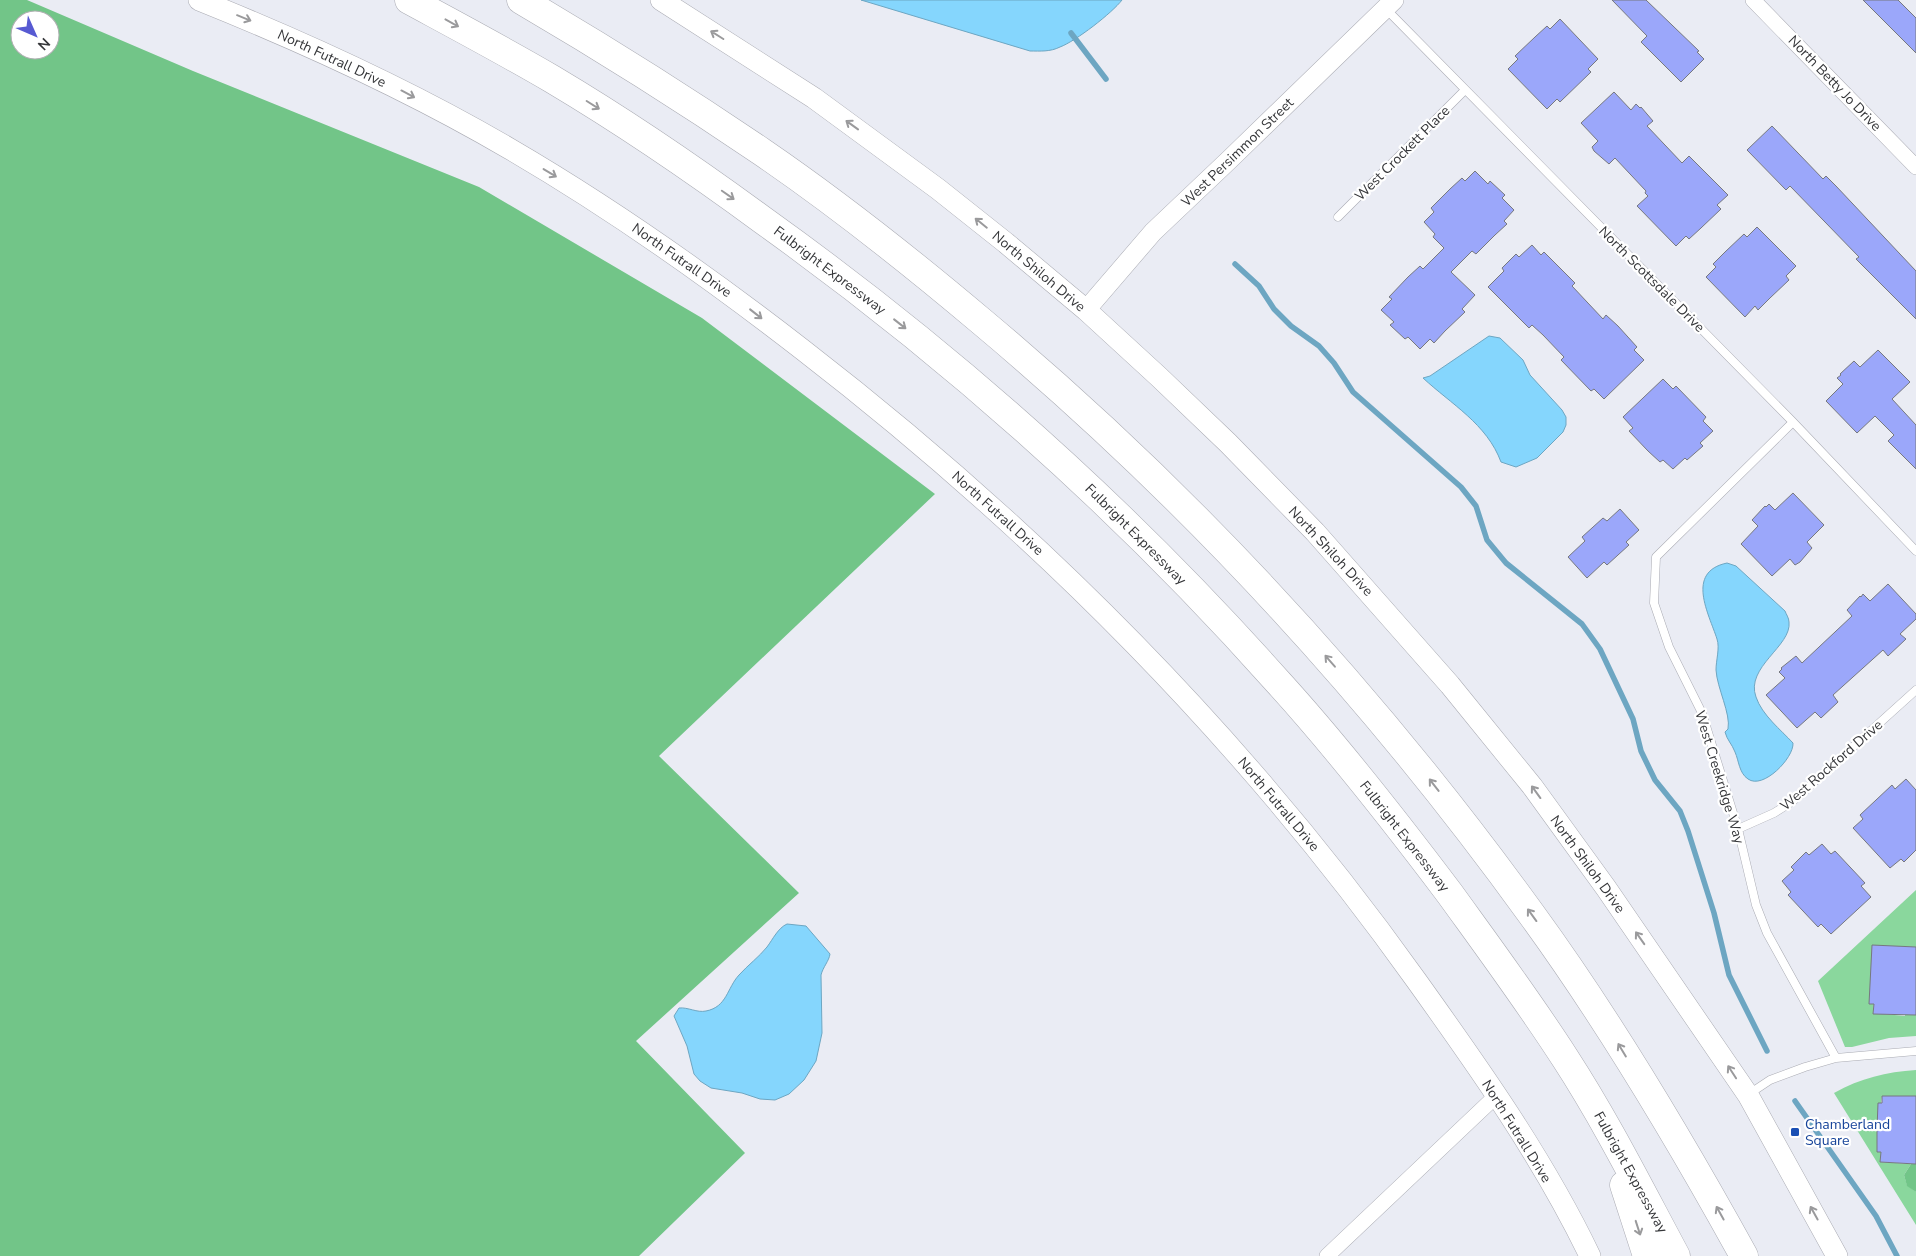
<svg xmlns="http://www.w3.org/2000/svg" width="1916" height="1256" font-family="'Nunito Sans',sans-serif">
  <rect width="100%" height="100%" fill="#eaecf4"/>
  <path fill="#8ad79d" d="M 1916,890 L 1916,947 L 1874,1004 L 1873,1013 L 1905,1016 L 1905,1014 L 1916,1015 L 1916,1036 L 1889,1038 L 1852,1047 L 1845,1047 L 1818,981 Z
    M 1916,1070 L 1916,1096 L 1882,1096 L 1877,1129 L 1877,1152 L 1881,1152 L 1881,1162 L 1911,1164 L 1904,1175 L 1907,1185 L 1916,1192 L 1916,1225 L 1834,1093 C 1861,1078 1886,1072 1916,1070 Z"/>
  <path fill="#72c588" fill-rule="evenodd" d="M 0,0 L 27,0 L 193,71 L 479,187 L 702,318 L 935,494 L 659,756 L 799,893 L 636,1041 L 745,1153 L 639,1256 L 0,1256 ZM 20,20 L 50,20 L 50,50 L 20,50 Z
    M 1911,1164 L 1916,1164 L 1916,1192 L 1907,1186 L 1904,1175 Z"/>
  <path fill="#85d6fd" stroke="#6da6c2" d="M 861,0 L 1122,0 C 1112,13 1076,41 1060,47 C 1050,52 1040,51 1030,51 Z
    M 1489,336 L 1500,338 L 1523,360 L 1530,375 L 1562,410 L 1566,417 L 1566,425 L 1563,432 L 1537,458 L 1516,467 L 1501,462 C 1487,424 1451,404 1423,378 L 1430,376 Z
    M 1727,563 L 1736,566 L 1785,611 C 1786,614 1789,618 1789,622 C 1792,646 1745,667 1756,697 C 1762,715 1781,730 1793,743 C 1794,758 1763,790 1748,779 C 1739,773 1739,761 1735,752 C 1732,744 1727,740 1725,732 L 1728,729 C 1731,714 1717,688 1716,670 C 1716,660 1720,648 1717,639 C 1709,614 1685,572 1727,563 Z
    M 787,924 L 806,926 L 830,954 C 829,961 823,967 821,975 L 822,1033 L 816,1061 L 804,1080 L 789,1094 L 775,1100 L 760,1099 L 742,1093 L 711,1088 L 700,1081 L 694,1074 L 687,1046 L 674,1016 L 679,1008 C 688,1007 697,1013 706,1011 C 727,1007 727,988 739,975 C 748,965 759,957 767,947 C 773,939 778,928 787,924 Z"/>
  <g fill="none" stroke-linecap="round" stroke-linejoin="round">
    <path stroke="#6da6c2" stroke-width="5.5" d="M 1071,33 L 1106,79
      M 1235,264 L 1259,286 L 1274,309 L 1291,326 L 1319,346 L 1334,363 L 1353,392 L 1461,487 L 1476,506 L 1487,540 L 1506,563 L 1582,624 L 1600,649 L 1633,719 L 1641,751 L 1655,780 L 1680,811 L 1688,831 L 1714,913 L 1729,975 L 1767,1051
      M 1795,1101 L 1876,1216 L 1897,1256"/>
  </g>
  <path fill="#9ba7fa" stroke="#76787f" d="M 1612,0 L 1646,0 L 1699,51 L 1697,52 L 1704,59 L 1681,82 L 1641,42 L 1647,36 Z
    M 1863,0 L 1898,0 L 1916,18 L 1916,53 Z
    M 1560,19 L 1598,59 L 1588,69 L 1591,72 L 1560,102 L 1557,99 L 1547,109 L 1508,69 L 1518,59 L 1515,56 L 1535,37 L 1547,26 L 1550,29 Z
    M 1614,92 L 1631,110 L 1636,104 L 1640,108 L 1641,107 L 1653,121 L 1647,126 L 1682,163 L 1689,156 L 1728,195 L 1717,205 L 1721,209 L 1701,228 L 1689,239 L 1686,236 L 1676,246 L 1637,206 L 1648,196 L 1645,193 L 1646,191 L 1615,158 L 1609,164 L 1594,151 L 1592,147 L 1598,141 L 1581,123 Z
    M 1772,126 L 1823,179 L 1826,176 L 1836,186 L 1916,271 L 1916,319 L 1856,259 L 1859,257 L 1790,186 L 1786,190 L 1747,150 Z
    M 1475,171 L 1488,184 L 1490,181 L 1505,195 L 1502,198 L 1514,210 L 1504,221 L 1507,224 L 1495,235 L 1476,254 L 1472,251 L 1451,272 L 1475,295 L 1462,309 L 1465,312 L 1445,331 L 1434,343 L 1430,339 L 1420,349 L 1408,337 L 1405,339 L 1390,325 L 1394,322 L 1381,310 L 1392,299 L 1389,297 L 1408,277 L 1420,266 L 1423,269 L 1444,248 L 1433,237 L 1435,234 L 1424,222 L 1434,212 L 1431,208 L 1450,189 L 1462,178 L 1465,181 Z
    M 1757,227 L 1796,266 L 1786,276 L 1789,280 L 1770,298 L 1758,310 L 1755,306 L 1745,317 L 1706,277 L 1716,267 L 1713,264 L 1725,252 L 1744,234 L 1747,237 Z
    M 1532,245 L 1541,255 L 1544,252 L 1575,283 L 1572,286 L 1603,319 L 1606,315 L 1618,326 L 1637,347 L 1634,350 L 1644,360 L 1604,399 L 1594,389 L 1591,391 L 1561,360 L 1564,357 L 1543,335 L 1532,325 L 1529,328 L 1488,287 L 1504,271 L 1502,268 L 1516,254 L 1519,257 Z
    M 1878,350 L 1910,382 L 1892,399 L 1916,425 L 1916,469 L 1888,441 L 1894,435 L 1875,416 L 1857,433 L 1826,401 L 1843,384 L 1837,378 L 1841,375 L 1840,374 L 1854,361 L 1860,367 Z
    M 1663,379 L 1673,389 L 1676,386 L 1706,417 L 1703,421 L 1713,431 L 1700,443 L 1703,446 L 1687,460 L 1685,458 L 1673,469 L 1663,460 L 1660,462 L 1648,451 L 1629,431 L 1633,428 L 1623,417 Z
    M 1793,493 L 1824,525 L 1807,542 L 1812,548 L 1800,562 L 1795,565 L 1790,559 L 1772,576 L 1741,544 L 1758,526 L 1752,520 L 1765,506 L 1766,507 L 1769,504 L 1775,510 Z
    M 1620,509 L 1639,530 L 1626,542 L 1629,545 L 1607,565 L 1604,562 L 1587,578 L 1568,557 L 1585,541 L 1582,537 L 1603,518 L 1607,521 Z
    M 1888,584 L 1916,614 L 1916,619 L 1900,634 L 1906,639 L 1888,656 L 1883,650 L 1833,695 L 1838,702 L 1821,718 L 1815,712 L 1797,728 L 1766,695 L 1785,678 L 1779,672 L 1782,669 L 1781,668 L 1796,656 L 1802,663 L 1852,616 L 1847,610 L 1860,596 L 1861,597 L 1863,594 L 1870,601 Z
    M 1906,779 L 1916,790 L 1916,850 L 1904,862 L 1901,859 L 1890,868 L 1853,828 L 1863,819 L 1860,815 L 1892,785 L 1895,789 Z
    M 1822,844 L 1831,854 L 1835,851 L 1865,883 L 1861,886 L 1871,897 L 1831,934 L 1821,924 L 1818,927 L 1788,895 L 1791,892 L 1782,881 L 1794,870 L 1791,867 L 1806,852 L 1809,855 Z
    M 1872,945 L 1916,947 L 1916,1015 L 1873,1014 L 1874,1004 L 1869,1004 Z
    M 1882,1096 L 1916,1096 L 1916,1164 L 1880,1162 L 1881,1152 L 1877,1152 L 1877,1129 L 1878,1103 L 1882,1103 Z"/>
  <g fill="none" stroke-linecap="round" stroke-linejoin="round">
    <g stroke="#aaabb3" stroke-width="9">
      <path id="service" d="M 1385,8 L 1793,422 L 1916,551
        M 1338,217 L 1465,90
        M 1793,422 L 1656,557 L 1654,603 L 1669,647 L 1702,713 L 1738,829 L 1756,905 L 1767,933 L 1836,1058
        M 1738,829 L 1774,813 L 1793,801 L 1916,690
        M 1749,1094 L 1770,1080 L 1805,1067 L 1836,1058 L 1916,1051"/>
    </g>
    <g stroke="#aaabb3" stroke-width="16">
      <path id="minor" d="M 1753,0 L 1916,167
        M 1327,1256 L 1496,1096"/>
    </g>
    <g stroke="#aaabb3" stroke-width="20">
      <path id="tertiary" d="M 1086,310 L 1153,232 L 1229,160 L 1394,0"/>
    </g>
    <g stroke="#aaabb3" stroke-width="22">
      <path id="secondary" d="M 199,0 C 306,43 411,91 510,149 C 613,209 709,277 803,350 C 1036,530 1245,740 1416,980 C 1479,1068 1543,1158 1590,1256
        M 661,0 L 814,98 L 938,189 L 1006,243 L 1086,310 L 1159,377 L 1228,443 L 1315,532 L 1450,685 L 1532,786 L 1606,888 L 1748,1095 L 1837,1256"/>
    </g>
    <g stroke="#aaabb3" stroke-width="29">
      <path id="motorway" d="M 409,0 C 457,26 506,52 552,79 C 626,123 696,171 764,221 C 951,355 1125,510 1278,682 C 1339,749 1395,821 1450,894 C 1489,948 1529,1002 1565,1058 C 1606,1121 1640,1189 1676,1256
        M 521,0 C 603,48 684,99 762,152 C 838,204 911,262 981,321 C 1189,495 1373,695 1532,915 C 1610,1022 1680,1140 1744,1256
        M 1624,1185 L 1647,1256"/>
    </g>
    <use href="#service" stroke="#fff" stroke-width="8"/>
    <use href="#minor" stroke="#fff" stroke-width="15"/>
    <use href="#tertiary" stroke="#fff" stroke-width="19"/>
    <use href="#secondary" stroke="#fff" stroke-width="21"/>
    <use href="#motorway" stroke="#fff" stroke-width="28"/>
  </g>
  <defs><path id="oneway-shaft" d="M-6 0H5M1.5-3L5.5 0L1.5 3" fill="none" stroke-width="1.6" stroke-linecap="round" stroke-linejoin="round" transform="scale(1.25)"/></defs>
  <g stroke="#9a9a9c">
    <use href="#oneway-shaft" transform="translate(244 18) rotate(22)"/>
    <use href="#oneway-shaft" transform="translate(452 23) rotate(29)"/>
    <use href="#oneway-shaft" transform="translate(717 35) rotate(-148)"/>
    <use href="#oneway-shaft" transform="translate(408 94) rotate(28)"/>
    <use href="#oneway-shaft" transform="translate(593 105) rotate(32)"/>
    <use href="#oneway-shaft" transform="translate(852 125) rotate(-144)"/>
    <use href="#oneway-shaft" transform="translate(550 173) rotate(31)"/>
    <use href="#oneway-shaft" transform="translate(728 195) rotate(35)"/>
    <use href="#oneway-shaft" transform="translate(981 223) rotate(-141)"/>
    <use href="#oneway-shaft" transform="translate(756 314) rotate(38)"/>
    <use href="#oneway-shaft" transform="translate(900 324) rotate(38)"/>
    <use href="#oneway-shaft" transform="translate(1330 661) rotate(-131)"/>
    <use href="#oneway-shaft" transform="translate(1434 785) rotate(-128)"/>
    <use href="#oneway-shaft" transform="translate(1536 792) rotate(-126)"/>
    <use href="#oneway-shaft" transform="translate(1532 915) rotate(-126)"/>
    <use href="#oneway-shaft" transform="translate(1640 938) rotate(-125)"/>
    <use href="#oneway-shaft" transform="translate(1622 1050) rotate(-121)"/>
    <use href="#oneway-shaft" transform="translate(1732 1072) rotate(-123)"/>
    <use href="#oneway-shaft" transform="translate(1720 1213) rotate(-119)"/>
    <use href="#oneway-shaft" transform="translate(1814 1213) rotate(-119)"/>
    <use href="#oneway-shaft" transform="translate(1638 1228) rotate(72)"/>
  </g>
  <rect fill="#1a4fb4" stroke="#fff" stroke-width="2" x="1790" y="1127" width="10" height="10" rx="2.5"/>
  <g text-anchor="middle" stroke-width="4.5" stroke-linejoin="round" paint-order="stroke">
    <g font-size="14" fill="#353639" stroke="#fff">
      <text transform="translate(332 58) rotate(25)" y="5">North Futrall Drive</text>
      <text transform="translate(1835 83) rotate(46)" y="5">North Betty Jo Drive</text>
      <text transform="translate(1237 152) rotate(-44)" y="5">West Persimmon Street</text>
      <text transform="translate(1402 153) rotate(-45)" y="5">West Crockett Place</text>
      <text transform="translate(682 260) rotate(35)" y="5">North Futrall Drive</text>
      <text transform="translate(830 270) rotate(37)" y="5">Fulbright Expressway</text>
      <text transform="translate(1039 271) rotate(40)" y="5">North Shiloh Drive</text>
      <text transform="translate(1652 279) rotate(45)" y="5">North Scottsdale Drive</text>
      <text transform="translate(998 513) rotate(42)" y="5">North Futrall Drive</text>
      <text transform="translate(1136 534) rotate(45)" y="5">Fulbright Expressway</text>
      <text transform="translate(1331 551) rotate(47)" y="5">North Shiloh Drive</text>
      <text transform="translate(1831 765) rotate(-41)" y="5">West Rockford Drive</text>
      <text transform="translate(1720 777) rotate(73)" y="5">West Creekridge Way</text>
      <text transform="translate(1279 804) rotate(50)" y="5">North Futrall Drive</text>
      <text transform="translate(1405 836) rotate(52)" y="5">Fulbright Expressway</text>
      <text transform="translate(1588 864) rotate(54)" y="5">North Shiloh Drive</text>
      <text transform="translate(1517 1131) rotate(58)" y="5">North Futrall Drive</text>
      <text transform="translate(1631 1172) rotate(61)" y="5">Fulbright Expressway</text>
    </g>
    <g font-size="14" fill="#164399" stroke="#fff" text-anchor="start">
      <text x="1805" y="1129">Chamberland<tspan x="1805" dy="16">Square</tspan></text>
    </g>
  </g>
  <g transform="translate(35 35) rotate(135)"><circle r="24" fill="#ffffff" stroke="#aeafb0"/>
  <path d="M0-4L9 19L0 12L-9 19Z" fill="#575ad2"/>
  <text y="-8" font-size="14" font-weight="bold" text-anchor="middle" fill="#353639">N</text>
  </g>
</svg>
